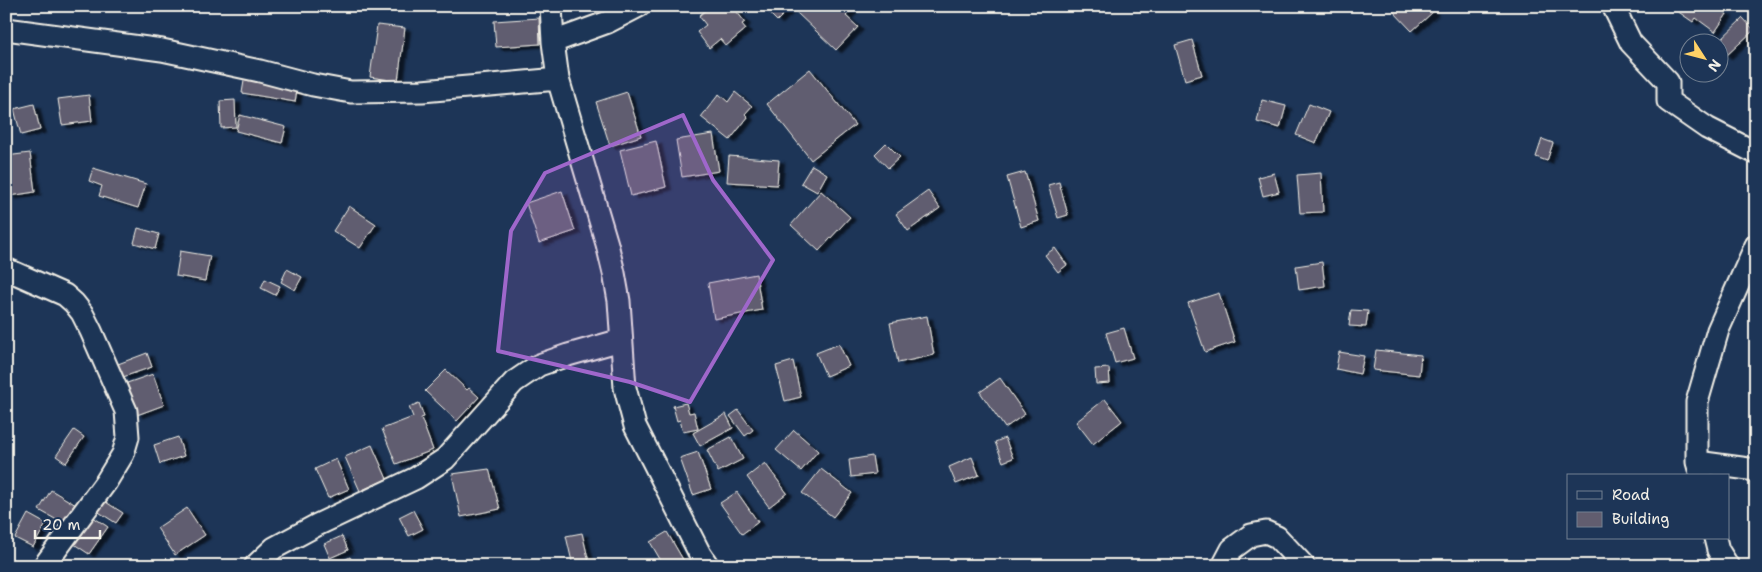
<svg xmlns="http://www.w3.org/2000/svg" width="1762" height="572" font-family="'Shantell Sans',sans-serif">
  <defs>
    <filter id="shadow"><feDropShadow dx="5.5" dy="3" stdDeviation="1" flood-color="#0009"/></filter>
  </defs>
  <rect width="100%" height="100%" fill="#1d3557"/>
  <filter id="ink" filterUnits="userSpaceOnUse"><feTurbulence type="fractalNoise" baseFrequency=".02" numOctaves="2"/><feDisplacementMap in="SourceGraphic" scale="10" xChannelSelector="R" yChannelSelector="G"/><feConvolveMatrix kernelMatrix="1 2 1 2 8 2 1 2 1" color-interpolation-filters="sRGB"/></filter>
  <g filter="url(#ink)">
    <path fill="#615d6f" stroke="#f4f1e8" filter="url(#shadow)" d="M 710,6 L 724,6 L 727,10 L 732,6 L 745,22 L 742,24 L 746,29 L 726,46 L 720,39 L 709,48 L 697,32 L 706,25 L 699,16 Z
      M 768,6 L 792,6 L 777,21 L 765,9 Z
      M 802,6 L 848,6 L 852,10 L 846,16 L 858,27 L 836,50 L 796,12 Z
      M 1398,6 L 1427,6 L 1433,12 L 1412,31 L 1393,11 Z
      M 1670,6 L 1716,6 L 1727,14 L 1715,32 L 1696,18 L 1693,22 Z
      M 539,18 L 540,44 L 496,47 L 494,21 Z
      M 1743,18 L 1754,30 L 1726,56 L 1720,49 L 1720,42 L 1718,42 Z
      M 377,25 L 405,28 L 398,81 L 370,77 Z
      M 1192,40 L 1202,75 L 1185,80 L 1175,45 Z
      M 810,69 L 855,125 L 811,160 L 767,104 Z
      M 245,75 L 298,84 L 295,102 L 242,93 Z
      M 627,92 L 641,136 L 610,146 L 596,102 Z
      M 735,92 L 752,106 L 745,114 L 748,117 L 730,140 L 701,117 L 719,94 L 728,102 Z
      M 89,95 L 92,121 L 62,125 L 58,99 Z
      M 235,100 L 236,127 L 221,128 L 220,101 Z
      M 1262,100 L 1286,106 L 1280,128 L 1257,122 Z
      M 34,104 L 40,130 L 21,135 L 14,109 Z
      M 1309,104 L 1329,112 L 1316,143 L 1296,135 Z
      M 240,115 L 286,127 L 282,143 L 236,131 Z
      M 713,134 L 719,171 L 682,177 L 676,140 Z
      M 1542,139 L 1553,143 L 1547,161 L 1536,157 Z
      M 656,141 L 666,187 L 631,196 L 620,150 Z
      M 886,143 L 900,157 L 888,168 L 875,154 Z
      M 30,153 L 35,192 L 10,196 L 6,169 L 6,156 Z
      M 729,156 L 779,160 L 777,185 L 727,182 Z
      M 812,165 L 827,174 L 817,192 L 801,183 Z
      M 93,168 L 146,184 L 138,208 L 99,196 L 102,186 L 89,181 Z
      M 1025,172 L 1039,221 L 1021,227 L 1007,177 Z
      M 1274,173 L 1279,192 L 1263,196 L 1258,177 Z
      M 1321,173 L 1323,212 L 1300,213 L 1297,175 Z
      M 1059,182 L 1068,215 L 1058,218 L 1048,185 Z
      M 562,191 L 575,231 L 539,243 L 526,203 Z
      M 821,191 L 850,217 L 819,251 L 791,225 Z
      M 928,191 L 940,208 L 908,231 L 896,214 Z
      M 349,206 L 376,224 L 360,248 L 333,231 Z
      M 138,228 L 159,234 L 155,249 L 134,243 Z
      M 1055,248 L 1067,265 L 1058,272 L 1045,255 Z
      M 180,251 L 210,256 L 205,281 L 176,276 Z
      M 1322,262 L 1325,286 L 1299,290 L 1296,266 Z
      M 287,269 L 302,277 L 295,290 L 281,282 Z
      M 756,274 L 762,310 L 714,319 L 708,283 Z
      M 265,279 L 280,286 L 275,295 L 261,288 Z
      M 1219,293 L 1235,342 L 1205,352 L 1188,303 Z
      M 1351,310 L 1368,311 L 1366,327 L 1349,326 Z
      M 927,316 L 934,355 L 898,363 L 890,323 Z
      M 1124,328 L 1133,358 L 1115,363 L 1106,333 Z
      M 839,344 L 849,366 L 826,376 L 816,353 Z
      M 1376,350 L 1421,355 L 1419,375 L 1373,370 Z
      M 1339,352 L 1364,356 L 1360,374 L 1336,369 Z
      M 147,353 L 152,367 L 123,377 L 118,364 Z
      M 793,361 L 801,397 L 785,401 L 776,366 Z
      M 1109,368 L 1110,383 L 1096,384 L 1095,369 Z
      M 446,370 L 467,390 L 469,388 L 479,397 L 457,421 L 425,391 Z
      M 153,374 L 164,405 L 137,415 L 127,383 Z
      M 1000,378 L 1025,414 L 1005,428 L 980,392 Z
      M 1105,399 L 1122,421 L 1093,444 L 1076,422 Z
      M 419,403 L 424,417 L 421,418 L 433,450 L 396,464 L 382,429 L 413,417 L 409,407 Z
      M 686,403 L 689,413 L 694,412 L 698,429 L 683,432 L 680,420 L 677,421 L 673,406 Z
      M 738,410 L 753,430 L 745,436 L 730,416 Z
      M 726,414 L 733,428 L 700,446 L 693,433 Z
      M 74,430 L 84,437 L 66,463 L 56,456 Z
      M 794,430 L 818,451 L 801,471 L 776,450 Z
      M 178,437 L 184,456 L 160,464 L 154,445 Z
      M 731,437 L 743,459 L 718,472 L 707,450 Z
      M 1005,438 L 1013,458 L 1003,462 L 995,442 Z
      M 372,445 L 387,479 L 360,491 L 345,457 Z
      M 698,452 L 711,489 L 693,495 L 680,458 Z
      M 872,456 L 875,474 L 851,477 L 849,460 Z
      M 972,457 L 979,475 L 956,484 L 949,467 Z
      M 336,459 L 349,489 L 328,498 L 315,469 Z
      M 765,463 L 787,493 L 769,507 L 747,477 Z
      M 489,469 L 500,509 L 461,517 L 452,474 Z
      M 821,469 L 852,493 L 833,517 L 802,493 Z
      M 51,490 L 76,505 L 64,524 L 39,510 Z
      M 737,492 L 758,522 L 742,534 L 720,503 Z
      M 101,499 L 123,513 L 116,523 L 94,509 Z
      M 187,508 L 205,535 L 175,555 L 157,528 Z
      M 413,510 L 423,529 L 409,536 L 399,517 Z
      M 28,514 L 46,524 L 33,547 L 15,538 Z
      M 93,517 L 108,527 L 89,554 L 74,544 Z
      M 667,532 L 685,563 L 680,566 L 664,566 L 650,542 Z
      M 582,533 L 590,566 L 573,566 L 566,536 Z
      M 342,536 L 348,550 L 330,558 L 324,544 Z
      M 350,557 L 355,566 L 341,566 L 339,563 Z"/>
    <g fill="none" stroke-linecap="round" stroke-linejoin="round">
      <g stroke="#f4f1e8" stroke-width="25">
        <path id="minor" d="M 551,6 L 553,42 L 558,79 L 607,244 L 614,273 L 619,301 L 625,388 L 635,426 L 700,554 L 708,566
          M 1613,6 L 1631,43 L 1668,82 L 1668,101 L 1707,128 L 1756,153
          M 6,29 L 162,50 L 260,71 L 313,85 L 351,92 L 422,91 L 558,79
          M 553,42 L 608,22 L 639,6
          M 6,269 L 65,295 L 74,303 L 82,313 L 91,331 L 126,411 L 128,437 L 123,454 L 106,482 L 44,566
          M 1697,462 L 1756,470
          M 1701,476 L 1697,462 L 1697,402 L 1718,330 L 1756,245
          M 1715,538 L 1718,550 L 1728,566
          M 255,566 L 274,548 L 317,525 L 416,478 L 445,459 L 514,382 L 539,365 L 568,355 L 621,340
          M 1223,566 L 1232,549 L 1251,535 L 1266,532 L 1277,537 L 1304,566"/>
      </g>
      <use href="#minor" stroke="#1d3557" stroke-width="21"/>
    </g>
  </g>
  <path fill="#9f67cb" fill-opacity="0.2" stroke="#9f67cb" stroke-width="4" stroke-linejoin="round" d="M 683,115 L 713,180 L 773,260 L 690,402 L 630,382 L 498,351 L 511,231 L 545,173 Z"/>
  <rect width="1762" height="572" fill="none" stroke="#1d3557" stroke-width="25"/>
  <rect x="12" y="12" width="1737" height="547" fill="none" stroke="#f4f1e8" stroke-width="2" filter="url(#ink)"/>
  <rect x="1567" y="474" width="162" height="65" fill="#1d3557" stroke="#738091"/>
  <rect x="1577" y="491" width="25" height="8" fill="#1d3557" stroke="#738091"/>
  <text x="1612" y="500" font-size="15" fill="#f4f1e8">Road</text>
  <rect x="1577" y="512" width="25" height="15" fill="#615d6f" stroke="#738091"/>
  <text x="1612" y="524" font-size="15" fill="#f4f1e8">Building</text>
  <g transform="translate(1704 58) rotate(126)"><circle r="24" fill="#1d3557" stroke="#738091"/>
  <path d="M0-4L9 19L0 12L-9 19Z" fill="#ffd166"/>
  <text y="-8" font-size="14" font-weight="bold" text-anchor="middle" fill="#f4f1e8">N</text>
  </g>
  <path d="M35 530v8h65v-8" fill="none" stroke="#f4f1e8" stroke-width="2.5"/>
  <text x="42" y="530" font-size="15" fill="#f4f1e8" stroke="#1d3557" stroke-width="4" paint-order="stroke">20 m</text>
</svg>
